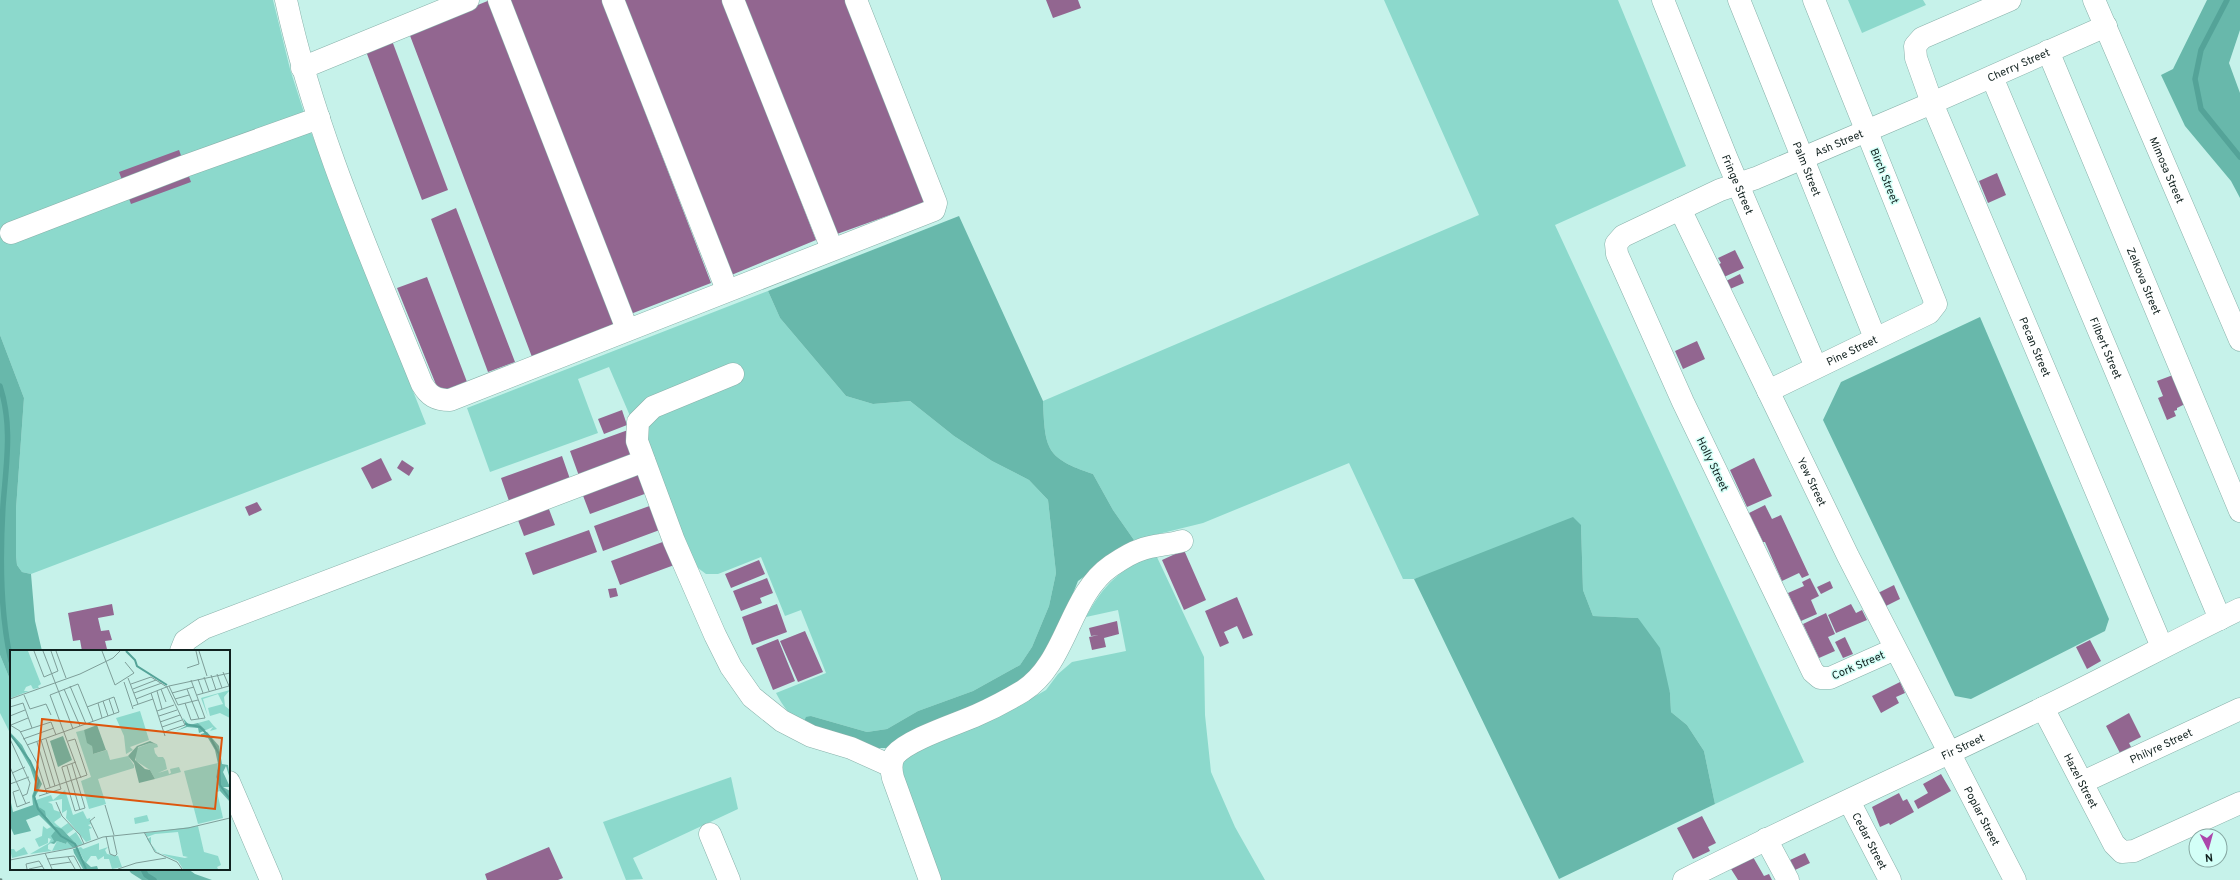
<svg xmlns="http://www.w3.org/2000/svg" width="2240" height="880" font-family="Overpass,sans-serif">
  <rect width="100%" height="100%" fill="#c6f2ea"/>
  <path fill="#8cd9cc" d="M 0,0 L 273,0 L 290,69 L 307,122 L 426,424 L 31,574 L 22,572 L 17,565 L 16,555 L 16,509 L 24,398 L 0,335 Z
    M 1384,0 L 1618,0 L 1686,166 L 1555,225 L 1804,762 L 1715,804 L 1704,751 L 1687,725 L 1671,712 L 1670,693 L 1638,618 L 1593,616 L 1583,590 L 1581,525 L 1414,579 L 1403,579 L 1349,463 L 1203,523 L 1134,540 L 1113,510 L 1093,474 C 1046,458 1045,450 1043,401 L 1479,215 Z
    M 1848,0 L 1923,0 L 1926,5 L 1862,33 Z
    M 768,291 L 780,318 L 846,396 L 873,404 L 910,401 L 954,436 L 992,461 L 1029,480 L 1048,500 L 1056,573 L 1049,606 L 1032,647 L 1020,665 L 973,691 L 918,711 L 887,729 L 867,732 L 811,716 L 803,723 C 789,716 783,706 776,693 L 826,673 L 801,610 L 785,616 L 761,557 L 718,574 L 706,574 L 694,565 L 609,367 L 578,379 L 598,433 L 490,472 L 467,408 Z
    M 1156,555 L 1204,657 L 1205,715 L 1211,772 L 1235,827 L 1265,880 L 939,880 L 897,776 L 905,754 L 1025,702 L 1046,690 L 1058,674 L 1072,662 L 1126,651 L 1118,610 L 1086,617 C 1103,585 1122,567 1156,555 Z
    M 0,655 L 11,682 L 10,733 L 0,713 Z
    M 731,777 L 738,809 L 633,858 L 643,879 L 626,880 L 603,822 Z"/>
  <path fill="#68b8ab" d="M 2207,0 L 2240,0 L 2240,30 L 2229,63 L 2240,93 L 2240,198 L 2231,181 L 2185,126 L 2161,75 L 2173,69 Z
    M 959,216 L 1043,401 C 1045,450 1046,458 1093,474 L 1113,510 L 1134,540 L 1078,581 L 1056,636 L 1025,681 L 888,748 L 878,748 L 809,729 L 803,723 L 806,717 L 811,716 L 867,732 L 887,729 L 918,711 L 973,691 L 1020,665 L 1032,647 L 1049,606 L 1056,573 L 1048,500 L 1029,480 L 992,461 L 954,436 L 910,401 L 873,404 L 846,396 L 780,318 L 768,291 Z
    M 1980,317 L 2109,619 L 2105,631 L 1971,699 L 1955,696 L 1823,420 L 1841,382 Z
    M 0,335 L 24,398 L 16,509 L 16,555 L 17,565 L 22,572 L 31,574 L 35,621 L 42,651 L 11,651 L 11,682 L 0,655 Z
    M 1573,517 L 1581,525 L 1583,590 L 1593,616 L 1638,618 L 1660,648 L 1670,693 L 1671,712 L 1687,725 L 1704,751 L 1715,804 L 1559,879 L 1414,579 Z
    M 128,869 L 188,869 L 195,874 L 212,880 L 142,880 L 131,873 Z"/>
  <g fill="none" stroke-linecap="round" stroke-linejoin="round">
    <path stroke="#54a398" stroke-width="5.5" d="M 2227,0 L 2201,50 L 2195,79 L 2201,109 L 2240,157
      M 0,386 C 13,426 6,465 3,506 C 0,556 0,613 11,661
      M 143,869 L 146,875 L 154,880"/>
  </g>
  <path fill="#926690" d="M 490,0 L 614,324 L 532,357 L 409,33 Z
    M 506,0 L 602,0 L 711,283 L 628,315 Z
    M 624,0 L 723,0 L 816,240 L 729,276 Z
    M 743,0 L 846,0 L 926,202 L 837,234 Z
    M 1046,0 L 1078,0 L 1081,8 L 1053,18 Z
    M 391,38 L 448,190 L 422,200 L 364,46 Z
    M 179,150 L 191,182 L 131,204 L 119,172 Z
    M 1997,173 L 2006,195 L 1988,203 L 1979,181 Z
    M 456,208 L 515,362 L 488,372 L 431,219 Z
    M 1735,250 L 1744,268 L 1724,277 L 1718,265 L 1721,263 L 1718,258 Z
    M 1740,274 L 1744,283 L 1730,289 L 1726,281 Z
    M 427,277 L 467,382 L 439,392 L 397,288 Z
    M 1697,341 L 1705,359 L 1683,369 L 1675,351 Z
    M 2173,375 L 2185,404 L 2177,408 L 2177,410 L 2174,411 L 2176,416 L 2167,420 L 2158,398 L 2163,396 L 2157,381 Z
    M 622,410 L 627,425 L 604,434 L 598,419 Z
    M 628,430 L 637,455 L 579,476 L 570,451 Z
    M 562,456 L 570,479 L 509,501 L 501,478 Z
    M 381,458 L 392,480 L 372,489 L 361,468 Z
    M 1754,458 L 1772,496 L 1747,507 L 1730,470 Z
    M 402,460 L 414,468 L 409,476 L 397,468 Z
    M 641,470 L 650,492 L 590,514 L 582,493 Z
    M 257,502 L 262,510 L 249,516 L 245,507 Z
    M 547,504 L 555,525 L 524,536 L 516,515 Z
    M 655,504 L 665,528 L 603,551 L 594,526 Z
    M 1765,505 L 1772,519 L 1781,515 L 1809,575 L 1802,578 L 1799,573 L 1782,581 L 1765,542 L 1763,542 L 1749,513 Z
    M 589,530 L 597,552 L 533,575 L 525,553 Z
    M 668,540 L 677,564 L 620,585 L 611,561 Z
    M 1184,550 L 1206,600 L 1184,610 L 1162,560 Z
    M 759,560 L 765,574 L 731,588 L 725,574 Z
    M 767,578 L 773,593 L 760,598 L 762,603 L 741,611 L 733,591 Z
    M 1810,578 L 1819,596 L 1811,600 L 1817,614 L 1801,621 L 1788,593 L 1804,586 L 1802,582 Z
    M 1830,581 L 1833,588 L 1821,594 L 1817,587 Z
    M 1894,585 L 1900,599 L 1884,607 L 1878,593 Z
    M 616,588 L 618,596 L 610,598 L 608,589 Z
    M 1237,597 L 1253,635 L 1243,639 L 1237,626 L 1224,632 L 1229,643 L 1220,647 L 1205,611 Z
    M 112,604 L 114,615 L 98,618 L 101,631 L 109,630 L 112,640 L 105,641 L 107,649 L 82,651 L 80,640 L 73,641 L 68,613 Z
    M 777,604 L 787,632 L 752,645 L 742,617 Z
    M 1851,604 L 1856,613 L 1862,610 L 1867,620 L 1836,633 L 1828,615 Z
    M 1826,613 L 1835,634 L 1828,637 L 1835,651 L 1819,658 L 1803,624 Z
    M 1117,621 L 1119,634 L 1104,638 L 1106,647 L 1092,650 L 1089,637 L 1099,635 L 1091,636 L 1089,628 Z
    M 805,631 L 823,672 L 798,682 L 780,641 Z
    M 1845,637 L 1853,654 L 1843,658 L 1835,642 Z
    M 778,639 L 795,681 L 773,690 L 756,648 Z
    M 2090,640 L 2101,661 L 2087,669 L 2076,647 Z
    M 1900,682 L 1905,693 L 1896,697 L 1899,703 L 1881,713 L 1872,696 Z
    M 2129,713 L 2141,737 L 2129,743 L 2131,747 L 2120,753 L 2106,726 Z
    M 1941,774 L 1951,791 L 1918,809 L 1914,801 L 1928,793 L 1923,784 Z
    M 1899,793 L 1903,801 L 1907,799 L 1914,812 L 1890,825 L 1889,823 L 1880,827 L 1872,807 Z
    M 1702,816 L 1716,843 L 1708,847 L 1710,851 L 1693,859 L 1677,828 Z
    M 549,847 L 563,878 L 558,880 L 487,880 L 485,874 Z
    M 1805,853 L 1810,863 L 1795,870 L 1790,860 Z
    M 1753,857 L 1764,876 L 1769,874 L 1772,880 L 1738,880 L 1731,869 Z"/>
  <g fill="none" stroke-linecap="round" stroke-linejoin="round">
    <g stroke="#88b1aa" stroke-width="23">
      <g id="minor">
        <path d="M 286,0 C 314,130 372,260 422,384 C 429,396 436,400 450,400 L 934,210 L 936,203 L 856,0"/>
        <path d="M 499,0 L 627,329"/>
        <path d="M 613,0 L 727,290"/>
        <path d="M 733,0 L 832,249"/>
        <path id="s1" d="M 1663,0 L 1727,159 L 1816,367"/>
        <path id="s2" d="M 1739,0 L 1875,338"/>
        <path id="s3" d="M 2010,0 L 1922,38 L 1915,46 L 1916,58 L 1932,103 L 2162,647"/>
        <path id="s4" d="M 2094,0 L 2240,340"/>
        <path id="s5" d="M 2048,51 L 2240,511"/>
        <path d="M 302,68 L 468,0"/>
        <path id="s6" d="M 1992,77 L 2220,619"/>
        <path id="s7" d="M 1680,209 L 1848,556 L 2015,880"/>
        <path d="M 11,233 L 185,166 L 319,118"/>
        <path d="M 733,374 L 653,407 L 638,422 L 637,441 L 674,541 L 715,635 L 731,667 L 752,697 L 782,721 L 811,736 L 851,748 L 891,766"/>
        <path id="s8" d="M 1768,391 L 1929,313 L 1936,304 L 1814,0"/>
        <path id="s9" d="M 1895,649 L 1830,678 L 1820,678 L 1813,672 L 1683,402 L 1617,254 L 1616,244 L 1623,236 L 1720,190 L 1756,178 L 1932,103 L 2106,26"/>
        <path d="M 181,651 L 185,641 L 204,628 L 644,461"/>
        <path id="s10" d="M 2043,708 L 2114,844 L 2122,852 L 2134,851 L 2240,803"/>
        <path d="M 229,782 L 271,880"/>
        <path id="s11" d="M 2083,782 L 2240,709"/>
        <path id="s12" d="M 1849,801 L 1890,880"/>
        <path d="M 710,834 L 729,880"/>
        <path d="M 1766,839 L 1788,880"/>
        <path d="M 930,880 L 893,778 C 891,770 890,762 895,755 C 909,739 957,724 977,715 C 993,708 1008,700 1023,691 C 1067,663 1069,595 1111,566 C 1120,560 1130,553 1140,550 C 1153,545 1168,545 1182,541"/>
        <path id="s13" d="M 1684,880 C 1803,820 1924,766 2043,708 C 2109,676 2174,641 2240,609"/>
      </g>
    </g>
    <path stroke="#698782" stroke-width="2.5" stroke-dasharray="4 2" stroke-linecap="butt" d="M 0,879 L 2,880"/>
    <use href="#minor" stroke="#fff" stroke-width="22"/>
  </g>
  <g text-anchor="middle" stroke-width="3" stroke-linejoin="round" paint-order="stroke">
    <g font-size="11" fill="#11211f" stroke="#d3fff7">
      <text dy="4" stroke="none"><textPath href="#s9" startOffset="1004">Cherry Street</textPath></text>
      <text dy="4" stroke="none"><textPath href="#s9" startOffset="808">Ash Street</textPath></text>
      <text dy="4" stroke="none"><textPath href="#s2" startOffset="182">Palm Street</textPath></text>
      <text dy="4" stroke="none"><textPath href="#s4" startOffset="185">Mimosa Street</textPath></text>
      <text transform="translate(1885 176) rotate(68)" y="4">Birch Street</text>
      <text dy="4" stroke="none"><textPath href="#s1" startOffset="199">Fringe Street</textPath></text>
      <text dy="4" stroke="none"><textPath href="#s5" startOffset="249">Zelkova Street</textPath></text>
      <text dy="4" stroke="none"><textPath href="#s3" startOffset="431">Pecan Street</textPath></text>
      <text dy="4" stroke="none"><textPath href="#s6" startOffset="294">Filbert Street</textPath></text>
      <text dy="4" stroke="none"><textPath href="#s8" startOffset="93">Pine Street</textPath></text>
      <text transform="translate(1713 464) rotate(64)" y="4">Holly Street</text>
      <text dy="4" stroke="none"><textPath href="#s7" startOffset="303">Yew Street</textPath></text>
      <text transform="translate(1858 665) rotate(-23)" y="4">Cork Street</text>
      <text dy="4" stroke="none"><textPath href="#s13" startOffset="309">Fir Street</textPath></text>
      <text dy="4" stroke="none"><textPath href="#s11" startOffset="86">Philyre Street</textPath></text>
      <text dy="4" stroke="none"><textPath href="#s10" startOffset="82">Hazel Street</textPath></text>
      <text dy="4" stroke="none"><textPath href="#s7" startOffset="678">Poplar Street</textPath></text>
      <text dy="4" stroke="none"><textPath href="#s12" startOffset="45">Cedar Street</textPath></text>
    </g>
  </g>
  <g transform="translate(10 650)">
    <rect width="220" height="220" fill="#c6f2ea"/>
    <path d="M 0,1 L 18,1 L 31,34 L 28,36 L 29,38 L 23,39 L 21,35 L 16,37 L 14,41 L 19,41 L 1,48 ZM 220,40 L 214,47 L 215,56 L 220,60 L 220,68 L 210,63 L 200,66 L 198,58 L 213,54 L 208,44 L 193,49 L 198,67 L 191,48 ZM 130,61 L 139,90 L 120,97 L 123,100 L 116,104 L 114,86 L 106,68 ZM 199,70 L 203,75 L 207,79 L 200,81 L 203,77 L 196,80 L 188,73 ZM 74,80 L 82,96 L 83,104 L 97,100 L 100,110 L 118,106 L 124,115 L 124,118 L 88,129 L 96,154 L 79,159 L 71,131 L 81,127 L 66,82 ZM 140,93 L 147,94 L 148,97 L 144,98 L 145,103 L 148,107 L 153,107 L 155,110 L 157,119 L 148,123 L 158,120 L 159,124 L 161,123 L 160,119 L 169,117 L 171,122 L 145,129 L 140,120 L 126,111 L 125,104 L 127,98 ZM 208,113 L 206,127 L 210,141 L 207,142 L 213,168 L 188,174 L 174,121 ZM 55,140 L 63,165 L 73,161 L 77,169 L 80,168 L 81,174 L 78,175 L 82,178 L 79,179 L 81,190 L 76,192 L 56,168 L 57,160 L 52,163 L 52,149 L 38,152 L 42,154 L 44,160 L 50,162 L 51,167 L 44,172 L 47,175 L 51,178 L 58,173 L 64,179 L 57,184 L 44,176 L 27,154 L 26,150 L 41,145 L 43,150 ZM 137,165 L 139,171 L 125,174 L 124,168 ZM 33,176 L 37,179 L 41,177 L 45,181 L 44,191 L 38,195 L 38,199 L 42,201 L 47,191 L 56,194 L 57,192 L 63,198 L 20,204 L 39,193 L 41,189 L 38,188 L 38,193 L 29,197 L 25,189 L 32,186 ZM 188,176 L 194,202 L 208,206 L 211,215 L 207,217 L 208,219 L 173,219 L 168,211 L 145,201 L 137,189 L 141,187 L 141,194 L 148,203 L 175,208 L 178,207 L 173,206 L 168,182 L 145,184 L 137,187 L 135,183 ZM 66,182 L 73,194 L 68,196 L 59,187 ZM 89,193 L 89,200 L 98,197 L 95,200 L 97,204 L 108,206 L 112,217 L 102,219 L 99,209 L 94,209 L 94,206 L 88,210 L 86,206 L 81,206 L 76,213 L 73,209 L 68,198 L 71,197 L 73,199 ZM 14,197 L 18,204 L 2,208 L 0,199 L 4,199 L 6,202 Z" fill="#8cd9cc"/>
    <path d="M 173,68 L 179,75 L 188,73 L 196,80 L 189,83 L 188,78 L 177,77 L 166,81 L 176,76 ZM 87,75 L 96,100 L 83,104 L 82,96 L 77,93 L 74,80 ZM 0,82 L 12,95 L 30,130 L 32,134 L 25,147 L 29,157 L 35,161 L 36,166 L 44,176 L 52,179 L 68,196 L 63,198 L 57,192 L 56,194 L 47,191 L 44,194 L 40,193 L 44,191 L 41,186 L 45,181 L 29,165 L 16,170 L 21,181 L 4,185 L 0,176 L 0,148 L 3,162 L 23,155 L 22,146 L 26,135 L 20,117 ZM 197,82 L 209,96 L 212,114 L 218,115 L 220,129 L 216,116 L 213,122 L 220,137 L 213,137 L 220,141 L 220,152 L 210,141 L 206,127 L 208,114 L 205,100 L 198,88 L 191,86 L 191,84 ZM 53,86 L 62,110 L 48,117 L 40,91 ZM 140,91 L 146,94 L 140,93 L 128,97 L 125,110 L 135,119 L 140,120 L 145,129 L 129,133 L 124,113 L 118,106 L 127,96 ZM 68,198 L 72,209 L 81,217 L 87,216 L 88,219 L 73,219 L 64,203 L 63,199 Z" fill="#68b8ab"/>
    <path fill="none" stroke="#54a398" stroke-width="2" d="M 116,1 L 125,10 L 127,16 L 157,35M 175,74 L 190,77 L 200,87 L 209,104 L 210,135 L 220,149M 0,84 L 20,111 L 29,131 L 24,146 L 28,159 L 51,186 L 65,194 L 76,219"/>
    <path fill="none" stroke="#7e9e99" stroke-width="1" d="M 24,1 L 34,27 L 48,21 L 41,1M 33,1 L 63,79M 46,1 L 56,28M 92,1 L 105,35 L 124,23 L 115,12M 189,1 L 197,26M 177,18 L 189,14 L 186,1M 207,24 L 212,38M 201,25 L 206,40M 194,27 L 199,41M 118,28 L 128,54M 188,29 L 193,43M 114,32 L 123,59M 121,34 L 141,27 L 157,37 L 175,75 L 154,82M 60,36 L 76,74M 159,36 L 168,55 L 188,50M 54,39 L 70,76M 123,39 L 146,30M 151,39 L 156,52M 177,39 L 189,69M 147,41 L 152,59M 124,43 L 152,33M 141,43 L 155,86M 162,43 L 184,37M 14,45 L 20,59 L 36,54 L 41,65M 187,45 L 219,36 L 213,22M 0,49 L 70,24 L 103,8 L 110,1M 99,49 L 104,64M 126,49 L 159,36 L 220,23M 165,49 L 179,45M 93,51 L 98,66M 88,53 L 92,68M 175,53 L 181,70 L 195,68 L 181,30M 123,56 L 143,49M 0,57 L 13,53 L 22,78M 147,61 L 164,55M 0,66 L 15,60M 149,66 L 167,60M 150,72 L 170,65M 0,75 L 10,81 L 27,113 L 37,144M 1,75 L 18,68M 152,77 L 172,70M 10,82 L 41,72 L 46,85M 0,89 L 20,133 L 17,144 L 12,146M 13,89 L 44,78M 31,90 L 45,136M 27,92 L 40,137M 17,95 L 109,62 L 104,47 L 77,57M 62,114 L 75,158 L 65,161 L 52,118 L 52,117 L 66,112M 57,116 L 70,160M 0,117 L 16,154M 2,123 L 15,117M 71,128 L 40,45 L 68,34 L 83,71M 0,134 L 19,127M 36,139 L 77,125 L 65,89 L 58,91M 9,140 L 3,142 L 7,157 L 20,152M 29,146 L 51,139 L 36,89M 46,152 L 52,166 L 70,185 L 74,194M 95,155 L 104,185M 85,167 L 80,171 L 88,188M 134,182 L 145,202 L 167,212 L 172,219M 96,186 L 100,204 L 105,206 L 107,204 L 103,186M 35,203 L 42,219M 58,207 L 65,219M 37,209 L 64,206 L 71,219M 0,210 L 63,198 L 93,187 L 178,178 L 220,168M 40,215 L 61,212M 17,219 L 16,214 L 29,211 L 34,219M 19,219 L 33,216M 108,219 L 126,213 L 156,208"/>
    <path fill="#dd560d" fill-opacity="0.15" stroke="#dd560d" stroke-width="2" d="M 32,69 L 212,88 L 205,159 L 25,140 Z"/>
    <rect width="220" height="220" fill="none" stroke="#11211f" stroke-width="2"/>
  </g>
  <g transform="translate(2208 848) rotate(174)"><circle r="19" fill="#d3fff7" stroke="#85a6a1"/>
  <path d="M0-3L7 15L0 10L-7 15Z" fill="#ac46ab"/>
  <text y="-6" font-size="11" font-weight="bold" text-anchor="middle" fill="#11211f">N</text>
  </g>
</svg>
